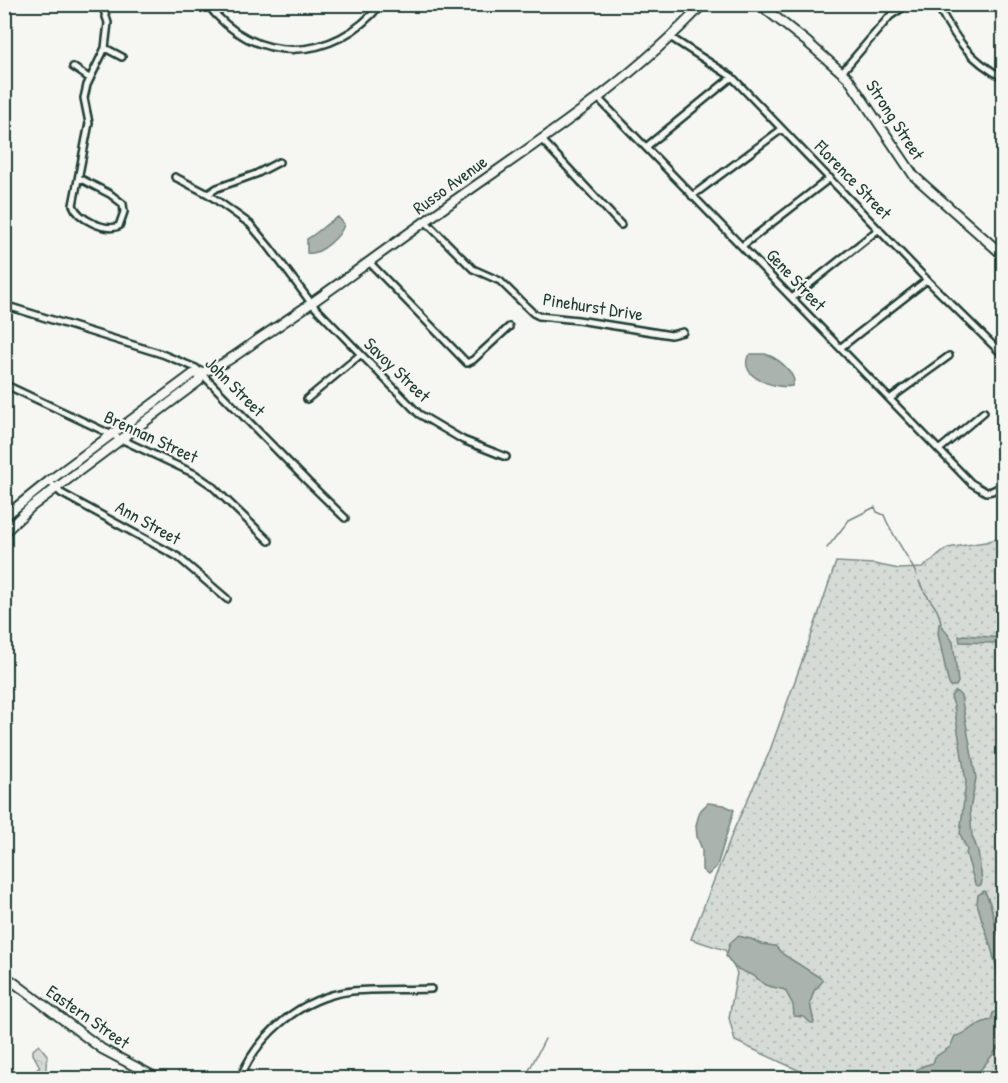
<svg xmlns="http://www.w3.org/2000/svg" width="1008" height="1083" font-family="'Patrick Hand',sans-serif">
  <defs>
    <pattern id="grass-dots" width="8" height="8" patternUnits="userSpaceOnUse" patternTransform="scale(1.5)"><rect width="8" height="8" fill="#d6dbd6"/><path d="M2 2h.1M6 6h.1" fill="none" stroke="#b7bdb8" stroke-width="1.8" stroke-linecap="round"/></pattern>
    <pattern id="forest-crowns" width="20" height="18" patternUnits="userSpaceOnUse" patternTransform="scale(1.5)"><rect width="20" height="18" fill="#d6dbd6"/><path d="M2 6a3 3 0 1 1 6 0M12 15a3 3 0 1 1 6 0" fill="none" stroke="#b7bdb8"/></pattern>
  </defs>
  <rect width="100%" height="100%" fill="#f6f6f2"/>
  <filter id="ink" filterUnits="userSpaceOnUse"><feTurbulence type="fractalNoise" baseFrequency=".0167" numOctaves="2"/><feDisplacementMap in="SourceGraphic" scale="12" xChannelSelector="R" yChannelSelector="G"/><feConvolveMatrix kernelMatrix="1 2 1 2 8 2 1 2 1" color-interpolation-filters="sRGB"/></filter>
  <g filter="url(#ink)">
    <path fill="url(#grass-dots)" stroke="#7a8c85" stroke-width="1.5" d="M 1003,537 L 1003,1078 L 811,1078 L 798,1070 L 735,1041 L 729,1018 L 737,973 L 725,950 L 691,939 L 734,829 L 769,753 L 810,639 L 836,562 L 874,564 L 899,569 L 922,568 L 948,548 L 985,542 Z"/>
    <path fill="url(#forest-crowns)" stroke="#7a8c85" stroke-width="1.5" d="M 39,1045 L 47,1055 L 45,1078 L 26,1078 L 40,1067 L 33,1054 L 33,1050 Z"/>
    <path fill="#aab3ae" stroke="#72847d" stroke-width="1.5" d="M 338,217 L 344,224 C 342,236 319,256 307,253 L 307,239 C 319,232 325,224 338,217 Z
      M 765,354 C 776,357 790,368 794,380 L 792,386 C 775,389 739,378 748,356 L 751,354 Z
      M 939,624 L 941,624 L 953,642 L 958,682 L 956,686 L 950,686 L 948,681 L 938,633 Z
      M 964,635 L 1003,638 L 1003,645 L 994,643 L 960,642 L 959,636 Z
      M 956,691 L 961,696 L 976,778 L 970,810 L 972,836 L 978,851 L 982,881 L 981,885 L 978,886 L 975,884 L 966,853 L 967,850 L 960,834 L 966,782 L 954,706 L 951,696 Z
      M 708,803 L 724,805 L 734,810 L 717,866 L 708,875 L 702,870 L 702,849 L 697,837 L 696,825 L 700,811 Z
      M 984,891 C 995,905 992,929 1003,942 L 1003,1042 L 974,1078 L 912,1078 C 914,1067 924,1066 933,1063 L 935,1057 L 950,1047 L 955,1036 C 968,1035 975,1022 991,1020 L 993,1013 L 996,1011 C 1006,974 986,938 977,903 L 978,895 Z
      M 738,936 L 751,939 L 761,944 L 775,946 L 784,955 L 822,979 L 822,982 L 814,991 L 810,1003 L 814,1023 L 811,1023 L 804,1017 L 794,1016 L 793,1005 L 785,990 L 765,985 L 754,976 L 735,968 L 726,956 L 730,943 Z"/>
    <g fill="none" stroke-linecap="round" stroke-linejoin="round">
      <path stroke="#72847d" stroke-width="1.5" d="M 827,548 L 849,520 L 875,507 L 877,512 L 884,515 C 892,536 908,555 917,576
        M 919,581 C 924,597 940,606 941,624
        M 525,1078 L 545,1039"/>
      <g stroke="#1f3d34" stroke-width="10">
        <path id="street" d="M 207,4 C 254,66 334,63 381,4
          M 937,4 C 954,37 970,61 1004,78
          M 670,37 L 732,77 L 927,280 L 1004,356
          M 105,48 L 122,57
          M 73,67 L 89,78
          M 842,72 L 890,16 L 908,4
          M 598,98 L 971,483 L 986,492 L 992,491 L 1004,485
          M 542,140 L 621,225
          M 646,147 L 732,77
          M 175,177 L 208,194 L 250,224 L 270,248 L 312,304 L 419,414 L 463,440 L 506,457
          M 79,178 L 110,194 L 123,204 L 124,212 L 119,226 C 105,232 78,219 73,205 L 89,123 L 84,98 L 87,85 L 105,48 L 108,23 L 102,4
          M 208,194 L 217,188 L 256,174 L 279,162
          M 692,196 L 782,129
          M 425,221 L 473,269 L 500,281 L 533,313 L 539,316 L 578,320 L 671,335 L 683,332
          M 742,246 L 830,178
          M 369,262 L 467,363 L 473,360 L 509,327
          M 792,298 L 879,229
          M 4,305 L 162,354 L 196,368 L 308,482 L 345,518
          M 840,348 L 927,280
          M 4,384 L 195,474 L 211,485 L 269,541
          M 891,398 L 949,356
          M 307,399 L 360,355
          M 940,449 L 984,412
          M 49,481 L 61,493 L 178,557 L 227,599
          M 240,1078 C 259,1033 302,997 352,991 C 378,989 405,990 431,989"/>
      </g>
      <g stroke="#1f3d34" stroke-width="12">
        <path id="secondary" d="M 759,4 L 807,42 L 848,78 L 914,176 L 1004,256
          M 4,517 L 49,481 L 193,374 C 218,371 240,352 260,338 C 314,303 364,265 416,228 C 514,156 619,94 703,4
          M 4,533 L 31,507 L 199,381 L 203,373
          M 4,975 L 102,1049 L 157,1078"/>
      </g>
      <use href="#street" stroke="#f6f6f2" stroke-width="5"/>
      <use href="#secondary" stroke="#f6f6f2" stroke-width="8"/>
    </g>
  </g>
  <g text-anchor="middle" stroke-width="4.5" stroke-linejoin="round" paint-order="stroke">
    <g font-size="18" fill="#1f3d34" stroke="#f6f6f2">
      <text transform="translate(895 120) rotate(57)" y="6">Strong Street</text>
      <text transform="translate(853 180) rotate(46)" y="6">Florence Street</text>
      <text transform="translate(450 185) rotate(-36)" y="6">Russo Avenue</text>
      <text transform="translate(796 280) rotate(47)" y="6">Gene Street</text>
      <text transform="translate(593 307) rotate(9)" y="6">Pinehurst Drive</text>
      <text transform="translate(397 370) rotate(44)" y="6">Savoy Street</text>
      <text transform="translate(235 387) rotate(45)" y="6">John Street</text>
      <text transform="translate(151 437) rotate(25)" y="6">Brennan Street</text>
      <text transform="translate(148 523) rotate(29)" y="6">Ann Street</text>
      <text transform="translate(88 1017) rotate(35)" y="6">Eastern Street</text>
    </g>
  </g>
  <rect width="1008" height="1083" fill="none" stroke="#f6f6f2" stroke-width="24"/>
  <rect x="12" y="12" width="984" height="1059" fill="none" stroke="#1f3d34" stroke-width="2" filter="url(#ink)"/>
</svg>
